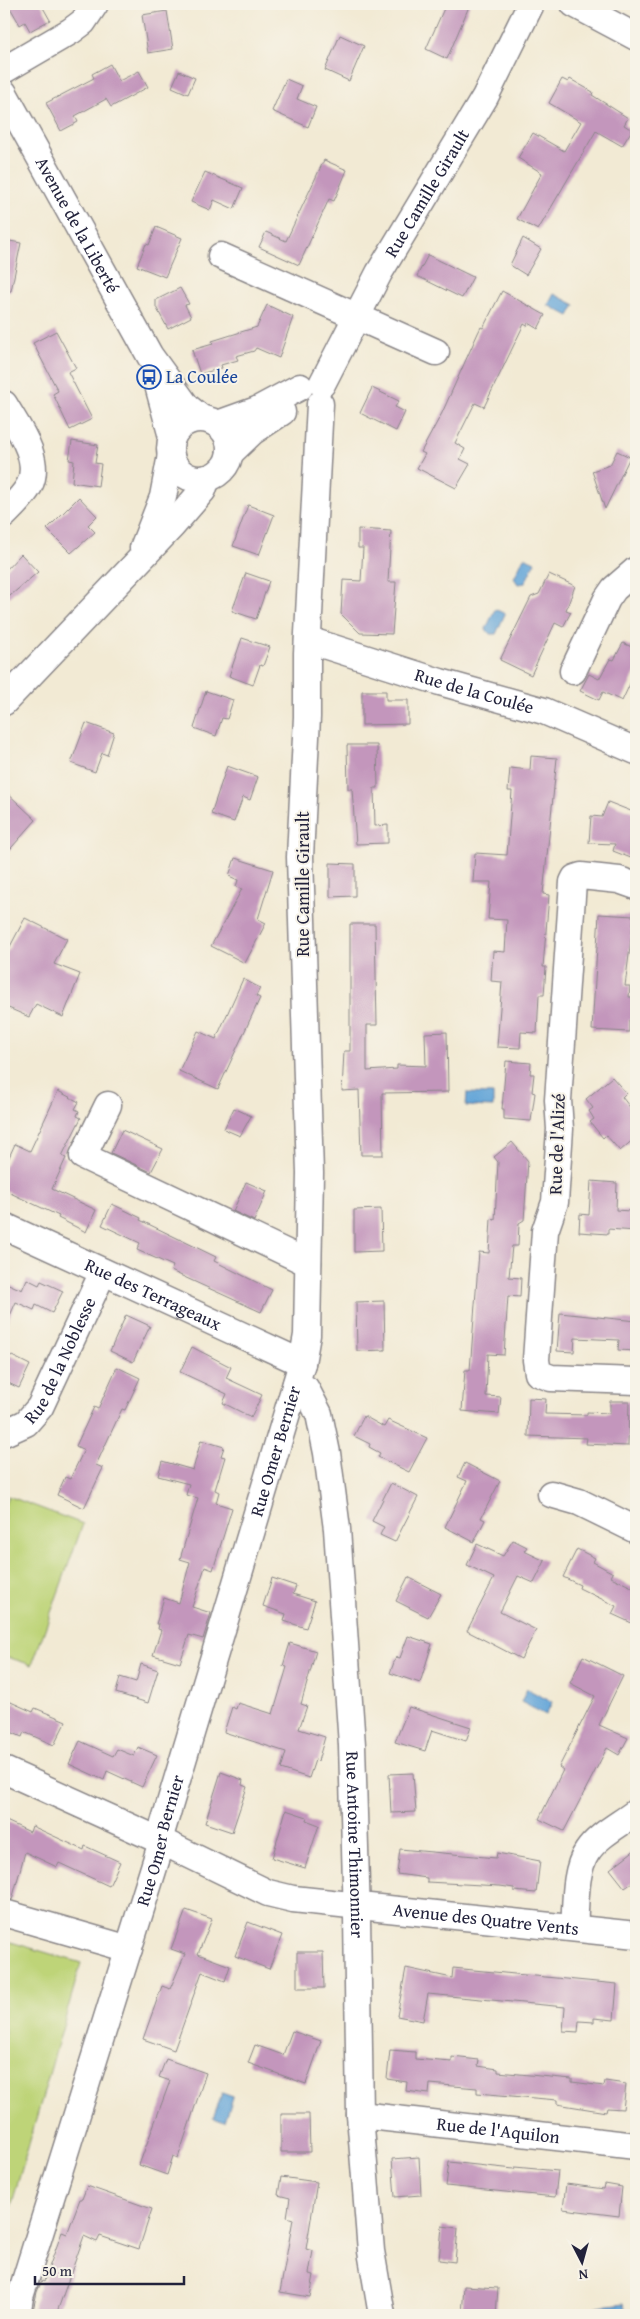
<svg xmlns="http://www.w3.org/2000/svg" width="640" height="2319" font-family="'Gentium Book Plus',serif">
  <rect width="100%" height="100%" fill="#f7f3e8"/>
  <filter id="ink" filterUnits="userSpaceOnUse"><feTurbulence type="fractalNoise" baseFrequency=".02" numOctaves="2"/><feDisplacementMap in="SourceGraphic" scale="10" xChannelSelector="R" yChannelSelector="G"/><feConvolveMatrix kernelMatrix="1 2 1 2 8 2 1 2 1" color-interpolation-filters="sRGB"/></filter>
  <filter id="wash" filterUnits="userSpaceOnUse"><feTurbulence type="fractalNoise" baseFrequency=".0096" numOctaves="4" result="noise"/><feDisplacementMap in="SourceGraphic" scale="20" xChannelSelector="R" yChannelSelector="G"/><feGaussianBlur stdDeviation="1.12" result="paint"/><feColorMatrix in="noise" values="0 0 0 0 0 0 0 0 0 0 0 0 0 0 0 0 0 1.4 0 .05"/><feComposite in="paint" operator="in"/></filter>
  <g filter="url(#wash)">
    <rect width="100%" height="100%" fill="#f2ead4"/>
    <path fill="#bed478" stroke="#707b5a" d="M 8,1496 L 83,1524 L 32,1665 L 4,1656 L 4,1506 Z
      M 4,1940 L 81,1963 L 4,2231 Z"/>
    <path fill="#65a6d8" stroke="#44648a" d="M 554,294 L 575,305 L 569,316 L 548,305 Z
      M 524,557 L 535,562 L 525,583 L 518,584 L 514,578 Z
      M 495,609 L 505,614 L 496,634 L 490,634 L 486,629 Z
      M 467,1093 L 493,1094 L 493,1107 L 466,1106 Z
      M 527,1689 L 552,1702 L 546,1715 L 521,1702 Z
      M 222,2093 L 233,2097 L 225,2122 L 213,2118 Z
      M 624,2303 L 626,2315 L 596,2315 L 595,2307 Z"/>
    <g id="blocks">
      <path fill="#c396bc" d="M 8,4 L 41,4 L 50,20 L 30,31 L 25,22 L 20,25 Z
        M 446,4 L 470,4 L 447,59 L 426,49 Z
        M 167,11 L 173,49 L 148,53 L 142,15 Z
        M 340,35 L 364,46 L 349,81 L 325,70 Z
        M 110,64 L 119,81 L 139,71 L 148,87 L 111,107 L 106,99 L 75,116 L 78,122 L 61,131 L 46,103 L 94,78 L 92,74 Z
        M 179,71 L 195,78 L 188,94 L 172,87 Z
        M 286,79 L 302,86 L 297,99 L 316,107 L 308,127 L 272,111 Z
        M 562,79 L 568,82 L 570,79 L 593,92 L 592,95 L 628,118 L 624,125 L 632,130 L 622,146 L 596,131 L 538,230 L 517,219 L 542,173 L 518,158 L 533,133 L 564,151 L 581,122 L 549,103 Z
        M 324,160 L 347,170 L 334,201 L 329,199 L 299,265 L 259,247 L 266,232 L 286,241 Z
        M 205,172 L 243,188 L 234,209 L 214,200 L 210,210 L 191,202 Z
        M 156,227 L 182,238 L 165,277 L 137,266 L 146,244 L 149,245 Z
        M 523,238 L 541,249 L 526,275 L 510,265 Z
        M 4,240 L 21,243 L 11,291 L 4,291 Z
        M 428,255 L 473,277 L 462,298 L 417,276 Z
        M 180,288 L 189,304 L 185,305 L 191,317 L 168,329 L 156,307 L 156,300 Z
        M 502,291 L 545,315 L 538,329 L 528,323 L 527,326 L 524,324 L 484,407 L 475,403 L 455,443 L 465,449 L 460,459 L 470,464 L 456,488 L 417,468 L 425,454 L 421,452 L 442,413 L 478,333 L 481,327 L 483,328 Z
        M 267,305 L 293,317 L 279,358 L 256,348 L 254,351 L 236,356 L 238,360 L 221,365 L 222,368 L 200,374 L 192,350 L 213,344 L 212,341 L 257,327 Z
        M 56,331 L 76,368 L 68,372 L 92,419 L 70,430 L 53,394 L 58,391 L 33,343 Z
        M 372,388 L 399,401 L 395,407 L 405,412 L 396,431 L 360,413 Z
        M 72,441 L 98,445 L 95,463 L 101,464 L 98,486 L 72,482 L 74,461 L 69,460 Z
        M 617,451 L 630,457 L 605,509 L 592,471 L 610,465 Z
        M 79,497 L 97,516 L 88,525 L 95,532 L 71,553 L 47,529 Z
        M 248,505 L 274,515 L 259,555 L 233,546 Z
        M 358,529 L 391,531 L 388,582 L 396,582 L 392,634 L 360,633 L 341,614 L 343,580 L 361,581 L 363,548 L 358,548 Z
        M 21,554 L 38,572 L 4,601 L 4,572 Z
        M 246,573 L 269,581 L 256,619 L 232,611 Z
        M 549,574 L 575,586 L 566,610 L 571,612 L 563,627 L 555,623 L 531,675 L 500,660 L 531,597 L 539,594 Z
        M 242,638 L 270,647 L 263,666 L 260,665 L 253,685 L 229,676 Z
        M 623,643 L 636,649 L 636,671 L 622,701 L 603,692 L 599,700 L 580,691 L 589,674 L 599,679 L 610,659 L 614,660 Z
        M 206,691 L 233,700 L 227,719 L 222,718 L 216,736 L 194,728 Z
        M 362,691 L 386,691 L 386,700 L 408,700 L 408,724 L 362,725 Z
        M 86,723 L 114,733 L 107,755 L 102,753 L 95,772 L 71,763 Z
        M 347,745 L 377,745 L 378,788 L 374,788 L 375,826 L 388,825 L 388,843 L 356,844 L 352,789 L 348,789 Z
        M 531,756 L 557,758 L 543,894 L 549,895 L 543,967 L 546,967 L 544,995 L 539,995 L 537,1033 L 521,1032 L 520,1048 L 497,1047 L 502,982 L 491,981 L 493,951 L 505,952 L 507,920 L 488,919 L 491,882 L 473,882 L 475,853 L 507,855 L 512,791 L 508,791 L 510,768 L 530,770 Z
        M 227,766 L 258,777 L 250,800 L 243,797 L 234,822 L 211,814 Z
        M 4,790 L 36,820 L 4,856 Z
        M 608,802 L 636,813 L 636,860 L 613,851 L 615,844 L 589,843 L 591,816 L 602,817 Z
        M 235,858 L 273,870 L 258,919 L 266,923 L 245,963 L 211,946 L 242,889 L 236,887 L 238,880 L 229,876 Z
        M 330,863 L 355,864 L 355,896 L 330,897 Z
        M 599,914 L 634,916 L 625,986 L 630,986 L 629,997 L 636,997 L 634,1021 L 629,1020 L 629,1032 L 592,1030 Z
        M 25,918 L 67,939 L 54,964 L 80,974 L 63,1017 L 36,1004 L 29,1017 L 4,1006 L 4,958 Z
        M 350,924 L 375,924 L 377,1025 L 367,1025 L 367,1071 L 397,1069 L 397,1065 L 426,1066 L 425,1033 L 447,1032 L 448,1092 L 382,1093 L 383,1155 L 361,1155 L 359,1090 L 342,1091 L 344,1051 L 350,1051 Z
        M 243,979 L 260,988 L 256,996 L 260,998 L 218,1089 L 179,1071 L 198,1031 L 216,1039 Z
        M 506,1061 L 531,1063 L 530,1074 L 534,1074 L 532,1092 L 535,1093 L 531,1121 L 504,1119 L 504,1109 L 502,1109 Z
        M 612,1077 L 626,1093 L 622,1097 L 636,1115 L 636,1137 L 620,1151 L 606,1135 L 603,1138 L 590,1122 L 594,1119 L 589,1111 L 593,1108 L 586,1099 Z
        M 58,1091 L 79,1102 L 75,1109 L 79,1111 L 77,1116 L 81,1118 L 62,1156 L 66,1158 L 52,1189 L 96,1210 L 86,1232 L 58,1218 L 59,1216 L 4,1190 L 4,1168 L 15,1144 L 30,1151 Z
        M 234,1108 L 251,1116 L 240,1136 L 224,1129 Z
        M 122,1130 L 163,1149 L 151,1172 L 111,1153 Z
        M 512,1142 L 528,1161 L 524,1220 L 519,1223 L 518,1246 L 512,1246 L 509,1277 L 521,1278 L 520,1297 L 508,1296 L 504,1355 L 488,1354 L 486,1396 L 501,1397 L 499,1414 L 462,1411 L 465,1370 L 470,1370 L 479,1252 L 489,1253 L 491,1219 L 495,1220 L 498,1162 L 494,1157 Z
        M 591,1181 L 617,1183 L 616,1210 L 630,1211 L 630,1214 L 636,1215 L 636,1231 L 608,1229 L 608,1234 L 579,1232 L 580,1214 L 589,1215 Z
        M 246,1182 L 267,1191 L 254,1221 L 233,1211 Z
        M 112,1204 L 141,1218 L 140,1220 L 216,1257 L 214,1261 L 272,1290 L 261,1312 L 171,1271 L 173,1266 L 137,1250 L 140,1243 L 102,1225 Z
        M 381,1209 L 382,1251 L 354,1252 L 354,1210 Z
        M 27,1279 L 39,1285 L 41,1281 L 63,1291 L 52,1313 L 36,1305 L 34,1310 L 16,1302 L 4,1329 L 4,1282 L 22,1290 Z
        M 384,1301 L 385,1350 L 357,1351 L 356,1302 Z
        M 560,1313 L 636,1321 L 636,1351 L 618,1350 L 619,1340 L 575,1338 L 574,1352 L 557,1351 Z
        M 126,1315 L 150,1326 L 133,1362 L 110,1351 Z
        M 192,1347 L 231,1367 L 226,1378 L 262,1395 L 251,1417 L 223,1403 L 227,1394 L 180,1372 Z
        M 4,1352 L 30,1365 L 19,1388 L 4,1381 Z
        M 117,1367 L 140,1378 L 125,1410 L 122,1409 L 96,1465 L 103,1468 L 84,1508 L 57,1495 L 65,1477 L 70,1479 L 84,1450 L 76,1446 L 94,1407 L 98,1409 Z
        M 529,1398 L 546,1399 L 545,1414 L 587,1415 L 587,1412 L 610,1413 L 610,1401 L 629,1401 L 628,1446 L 586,1444 L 587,1438 L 528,1436 Z
        M 364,1416 L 384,1427 L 388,1420 L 427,1438 L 409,1472 L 378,1457 L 380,1453 L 369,1447 L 370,1444 L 354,1436 Z
        M 201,1440 L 224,1447 L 221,1456 L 225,1457 L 215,1490 L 219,1492 L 216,1503 L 232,1508 L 213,1570 L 205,1567 L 192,1607 L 211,1613 L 203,1639 L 189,1635 L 180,1663 L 153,1655 L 161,1630 L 158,1629 L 159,1624 L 156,1624 L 164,1598 L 179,1603 L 190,1562 L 180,1559 L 198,1498 L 186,1495 L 189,1484 L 158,1476 L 162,1461 L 193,1470 Z
        M 465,1463 L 500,1481 L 481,1518 L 485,1520 L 474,1542 L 445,1527 L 467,1481 L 458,1477 Z
        M 391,1483 L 418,1497 L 395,1542 L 380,1535 L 384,1527 L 372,1521 Z
        M 513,1540 L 527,1547 L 524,1551 L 545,1561 L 534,1583 L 518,1576 L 500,1612 L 536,1630 L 521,1659 L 467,1631 L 494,1578 L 467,1565 L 477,1544 L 503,1556 Z
        M 577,1549 L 595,1558 L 593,1562 L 613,1573 L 611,1577 L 636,1589 L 636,1625 L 612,1614 L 616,1606 L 579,1588 L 580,1585 L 563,1577 Z
        M 408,1577 L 441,1594 L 428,1617 L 396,1601 Z
        M 272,1578 L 296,1586 L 293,1594 L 315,1601 L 306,1628 L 284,1621 L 286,1614 L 263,1606 Z
        M 408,1636 L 432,1644 L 420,1683 L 390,1673 L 396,1657 L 400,1658 Z
        M 290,1643 L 316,1651 L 301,1704 L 307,1706 L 299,1729 L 325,1737 L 318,1761 L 315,1760 L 309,1778 L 281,1769 L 286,1752 L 224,1732 L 232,1707 L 236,1709 L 238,1703 L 273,1714 L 287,1667 L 283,1666 Z
        M 583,1656 L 623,1676 L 599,1725 L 628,1738 L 619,1755 L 607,1748 L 564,1831 L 539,1819 L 563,1770 L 559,1767 L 595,1696 L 570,1683 Z
        M 141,1664 L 158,1670 L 148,1703 L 116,1693 L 120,1677 L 136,1682 Z
        M 4,1699 L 33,1712 L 35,1708 L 66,1721 L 54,1745 L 24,1732 L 22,1737 L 4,1729 Z
        M 409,1707 L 471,1727 L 466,1741 L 432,1730 L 425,1751 L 395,1742 Z
        M 80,1741 L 113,1756 L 117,1749 L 134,1756 L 138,1747 L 157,1755 L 142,1787 L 107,1771 L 104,1780 L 69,1764 Z
        M 221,1772 L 243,1780 L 242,1785 L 247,1787 L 232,1832 L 205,1823 Z
        M 413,1773 L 416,1812 L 391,1813 L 389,1774 Z
        M 286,1810 L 307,1817 L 306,1820 L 319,1825 L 305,1868 L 272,1858 Z
        M 4,1820 L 30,1832 L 32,1826 L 84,1850 L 85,1846 L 120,1862 L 109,1886 L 59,1863 L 57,1867 L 25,1852 L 12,1900 L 4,1898 Z
        M 400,1849 L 496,1858 L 497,1853 L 540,1861 L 536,1893 L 514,1891 L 514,1888 L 500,1886 L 427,1882 L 427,1878 L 397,1874 Z
        M 636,1849 L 636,1880 L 625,1888 L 610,1869 Z
        M 186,1910 L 212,1919 L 198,1954 L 230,1966 L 225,1981 L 202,1972 L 174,2050 L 143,2039 L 162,1986 L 170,1989 L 185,1954 L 171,1949 Z
        M 248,1922 L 282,1935 L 269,1969 L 235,1956 Z
        M 297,1952 L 323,1952 L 324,1988 L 297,1988 Z
        M 406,1968 L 452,1978 L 453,1968 L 617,1984 L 614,2020 L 594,2018 L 594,2022 L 579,2021 L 578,2032 L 563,2031 L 565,2007 L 428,1994 L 423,2021 L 397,2016 Z
        M 292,2031 L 321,2041 L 306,2084 L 248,2063 L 255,2045 L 283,2055 Z
        M 390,2050 L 415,2052 L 415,2059 L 452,2062 L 452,2057 L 479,2060 L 478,2066 L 498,2069 L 498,2072 L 572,2079 L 572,2082 L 604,2086 L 605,2081 L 626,2084 L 623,2109 L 607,2108 L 606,2112 L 557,2104 L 557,2100 L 477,2093 L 477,2088 L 430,2084 L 429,2094 L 406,2091 L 407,2082 L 387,2079 Z
        M 166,2059 L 206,2073 L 178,2158 L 173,2156 L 167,2175 L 139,2165 L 170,2081 L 159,2077 Z
        M 281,2114 L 309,2114 L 310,2152 L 281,2152 Z
        M 419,2157 L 421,2195 L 395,2197 L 392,2159 Z
        M 449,2162 L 514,2169 L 515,2167 L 558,2171 L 555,2197 L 446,2186 Z
        M 281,2177 L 317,2182 L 306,2249 L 313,2251 L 309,2274 L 314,2275 L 310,2297 L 280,2292 L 293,2219 L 287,2217 L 290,2198 L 278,2195 Z
        M 566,2184 L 604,2189 L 605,2184 L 622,2187 L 619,2216 L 563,2209 Z
        M 87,2186 L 152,2209 L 139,2249 L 100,2236 L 97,2242 L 84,2236 L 56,2315 L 32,2315 L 37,2292 L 42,2280 L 44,2281 L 62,2232 L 67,2234 L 80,2199 L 82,2199 Z
        M 442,2226 L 458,2228 L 455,2262 L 439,2260 Z
        M 464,2286 L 498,2288 L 496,2315 L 462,2315 Z"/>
    </g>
  </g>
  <g filter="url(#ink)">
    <use href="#blocks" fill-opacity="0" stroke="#8a8688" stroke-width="1"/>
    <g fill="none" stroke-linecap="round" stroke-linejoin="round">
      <g stroke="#8a8688" stroke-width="29">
        <g id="minor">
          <path d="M 574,4 L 636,37"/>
          <path d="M 4,70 L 71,31 L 83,22 L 95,4"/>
          <path id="s1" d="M 4,93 L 150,356 L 187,407 L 201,418"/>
          <path d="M 221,256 L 436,352"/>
          <path d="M 155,374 L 172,437"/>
          <path id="s2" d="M 322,384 L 379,273 L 485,97 L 531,4"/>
          <path d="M 4,404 C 16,425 43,459 29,486 C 23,497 13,506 4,515"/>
          <circle cx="200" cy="449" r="30"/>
          <path d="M 218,424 L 257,410 L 300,387"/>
          <path d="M 230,453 L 252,432 L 282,412"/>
          <path d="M 143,548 L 163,497 L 171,455"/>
          <path id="s3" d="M 308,640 L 440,682 L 544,711 L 636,751"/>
          <path d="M 573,671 L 607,599 L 614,589 L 636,570"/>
          <path d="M 4,702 L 172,526 L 203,490 L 207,478"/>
          <path d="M 636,886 L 619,880 L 581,876 L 575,878 L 573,882 L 558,1100 L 560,1129 L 555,1202 L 545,1231 L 536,1360 L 538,1373 L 551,1378 L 636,1381"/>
          <path d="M 108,1105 L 83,1156 L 308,1263"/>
          <path id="s4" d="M 4,1226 L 302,1363"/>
          <path id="s5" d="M 296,1384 L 306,1389 L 319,1414 L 327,1453 L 337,1529 L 352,1745 L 357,1917 L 360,2115 L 371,2251 L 382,2315"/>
          <path id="s6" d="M 4,1433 L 26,1423 L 40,1407 L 103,1272"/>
          <path d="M 551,1494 L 579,1502 L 636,1530"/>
          <path id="s7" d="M 4,1770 L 161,1841 L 268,1893 L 293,1899 L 636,1935"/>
          <path d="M 4,1913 L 129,1949"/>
          <path d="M 574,1928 C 576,1905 574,1871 587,1852 C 598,1835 621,1824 636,1812"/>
          <path id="s8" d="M 360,2115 L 636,2146"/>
          <path id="s9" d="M 17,2315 L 20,2297 L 159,1851 L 162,1830 L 302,1363 L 307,1335 L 310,1173 L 300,857 L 307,717 L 307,653 L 320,404"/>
        </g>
      </g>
      <use href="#minor" stroke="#fff" stroke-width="26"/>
    </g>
  </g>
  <defs>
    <g id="bus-ring" transform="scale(1.25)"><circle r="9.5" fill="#f7f3e8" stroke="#1a4fb4" stroke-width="1.5"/><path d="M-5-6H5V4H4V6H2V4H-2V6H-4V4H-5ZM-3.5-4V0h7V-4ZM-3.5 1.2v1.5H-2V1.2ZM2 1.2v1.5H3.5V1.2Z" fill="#1a4fb4"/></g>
  </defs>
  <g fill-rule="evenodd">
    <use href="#bus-ring" x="149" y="377"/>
  </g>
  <g text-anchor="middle" stroke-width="4" stroke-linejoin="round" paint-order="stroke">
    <g font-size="18" fill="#22223b" stroke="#f7f3e8">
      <text dy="6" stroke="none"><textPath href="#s2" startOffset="218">Rue Camille Girault</textPath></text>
      <text dy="6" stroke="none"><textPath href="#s1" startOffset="151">Avenue de la Liberté</textPath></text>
      <text dy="6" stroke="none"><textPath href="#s3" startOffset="174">Rue de la Coulée</textPath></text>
      <text transform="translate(303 884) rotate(-90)" y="6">Rue Camille Girault</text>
      <text transform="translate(557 1144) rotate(-88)" y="6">Rue de l'Alizé</text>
      <text dy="6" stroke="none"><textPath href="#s4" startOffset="164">Rue des Terrageaux</textPath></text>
      <text dy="6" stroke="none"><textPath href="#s6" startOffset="96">Rue de la Noblesse</textPath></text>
      <text dy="6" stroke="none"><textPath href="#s9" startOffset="902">Rue Omer Bernier</textPath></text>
      <text dy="6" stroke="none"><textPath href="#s9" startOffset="496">Rue Omer Bernier</textPath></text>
      <text dy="6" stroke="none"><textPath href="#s5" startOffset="472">Rue Antoine Thimonnier</textPath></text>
      <text dy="6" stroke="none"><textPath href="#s7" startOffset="511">Avenue des Quatre Vents</textPath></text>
      <text dy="6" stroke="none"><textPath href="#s8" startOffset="139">Rue de l'Aquilon</textPath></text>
    </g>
    <g font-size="18" fill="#164399" stroke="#f7f3e8" text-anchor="start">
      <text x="166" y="383">La Coulée</text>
    </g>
  </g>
  <rect width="640" height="2319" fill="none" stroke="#f7f3e8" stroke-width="20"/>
  <g transform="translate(582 2262) rotate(174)" stroke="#f7f3e8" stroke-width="4" paint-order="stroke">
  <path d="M0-4L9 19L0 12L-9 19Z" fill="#22223b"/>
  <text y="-8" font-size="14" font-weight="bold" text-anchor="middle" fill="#22223b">N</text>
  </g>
  <path d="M35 2276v8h149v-8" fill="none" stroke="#22223b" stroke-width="2.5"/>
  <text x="42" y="2276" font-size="15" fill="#22223b" stroke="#f7f3e8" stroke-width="4" paint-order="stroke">50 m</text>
</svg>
